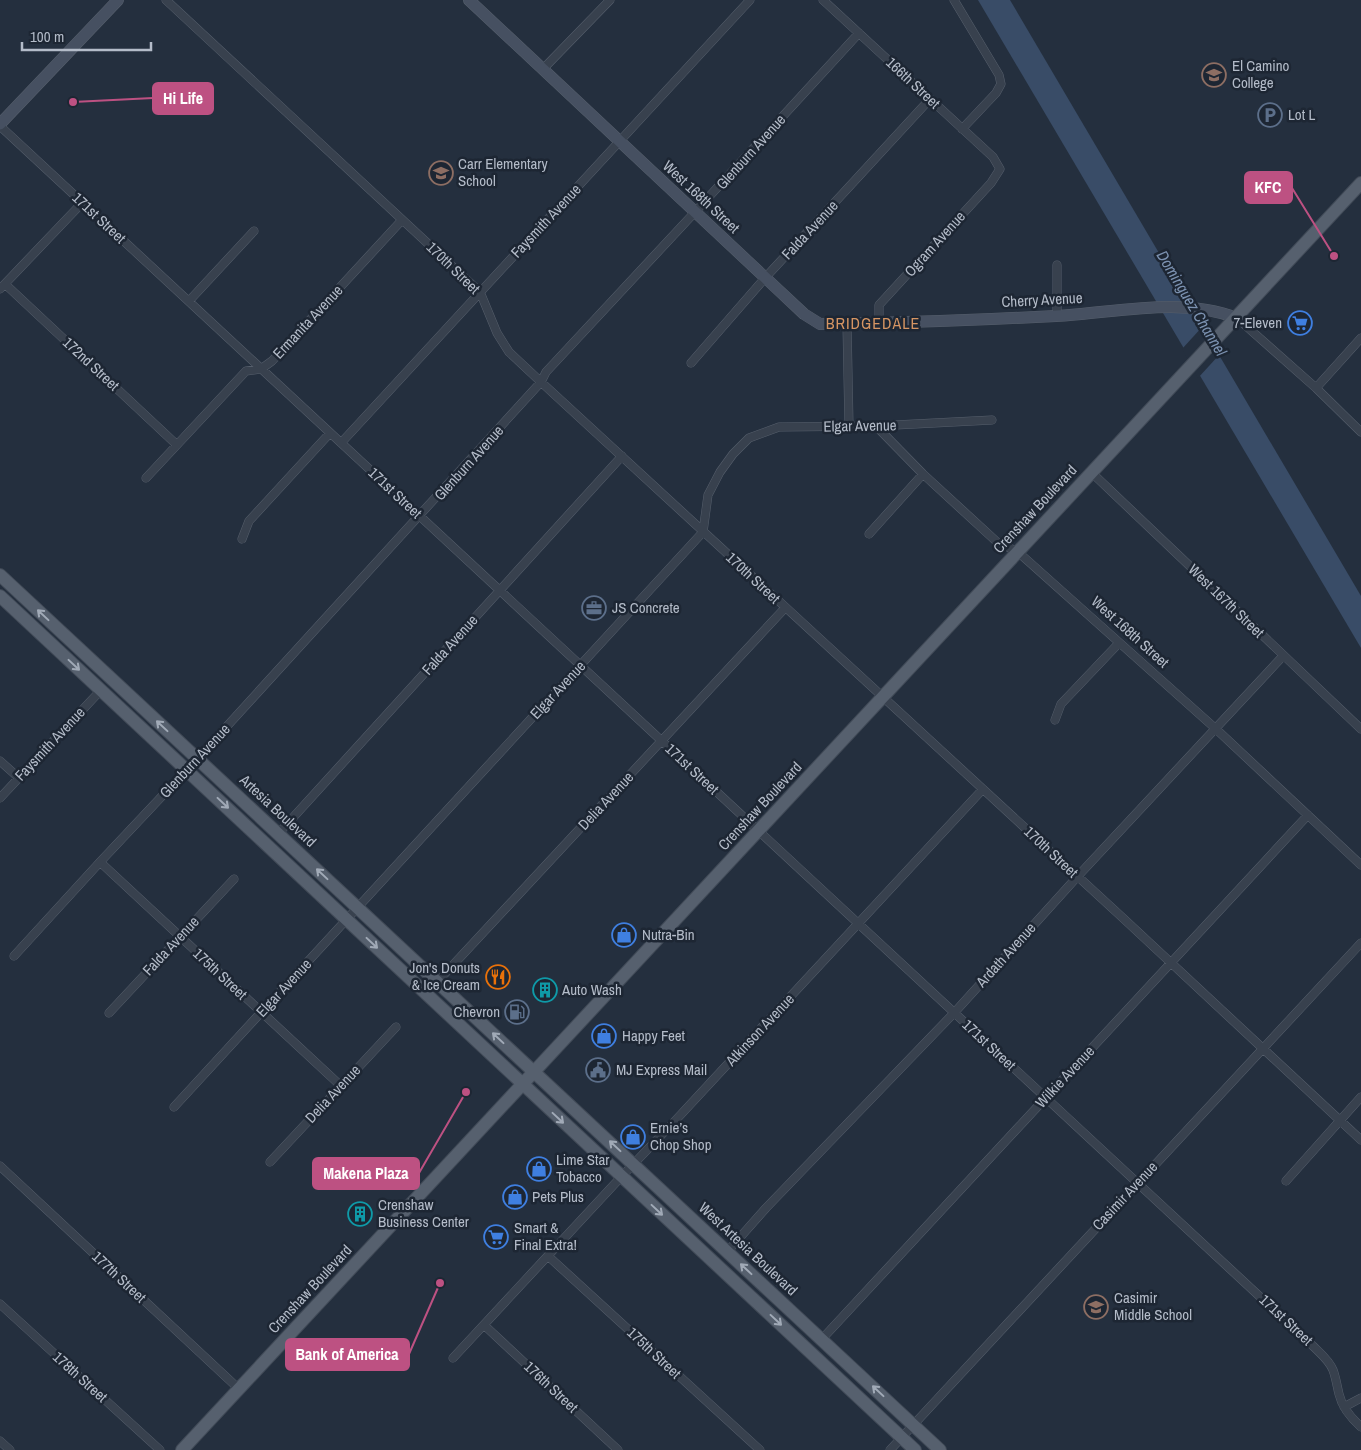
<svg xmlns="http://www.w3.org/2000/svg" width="1361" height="1450" font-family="'Archivo Narrow',sans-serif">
  <rect width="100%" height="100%" fill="#242f3e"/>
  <path fill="#394c67" d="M 978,0 L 1010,0 L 1361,596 L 1361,648 Z"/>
  <path fill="#242f3e" d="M 1203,326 L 1220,354 L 1198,378 L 1182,349 Z"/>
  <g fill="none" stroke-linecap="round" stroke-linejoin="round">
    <g stroke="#565f6c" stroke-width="9">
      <path id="street" d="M 166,0 L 480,292 L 497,333 L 509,352 L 541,382 L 1124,919 L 1361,1140
        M 823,0 L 993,157 L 1000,169 L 991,183 L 879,305 L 879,322
        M 954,0 L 999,75 L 1001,84 L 996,93 L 962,129
        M 543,69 L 610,0
        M 0,126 L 1313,1346 C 1320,1353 1329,1360 1333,1370 C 1336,1378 1337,1386 1339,1394 C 1342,1407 1351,1418 1361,1427
        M 1057,265 L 1057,316
        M 5,284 L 177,445
        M 0,289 L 82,203
        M 189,301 L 254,231
        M 1237,318 L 1316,388 L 1361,432
        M 847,324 L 849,426
        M 691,363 L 765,278 L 930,99
        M 1316,388 L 1361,338
        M 876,426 L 923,474 L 997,542 L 1018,552 L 1216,729 L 1361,865
        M 341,443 L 750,0
        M 1091,472 L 1361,729
        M 146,478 L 246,371 L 261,369 L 272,361 L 402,220
        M 869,534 L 923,474
        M 242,539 L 249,521 L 330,433
        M 1055,720 L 1061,704 L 1119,643
        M 0,761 L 19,778
        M 0,798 L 101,690
        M 278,834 L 622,456
        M 100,862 L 341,1086
        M 14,956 L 100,862 L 197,759 L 541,382 L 546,372 L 695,212 L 859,33
        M 426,994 L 785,608
        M 109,1013 L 234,879
        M 174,1107 L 703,532 L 708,495 L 720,472 L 733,454 L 749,438 L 779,427 L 876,426 L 992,420
        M 270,1162 L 396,1027
        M 0,1166 L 239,1389
        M 1286,1181 L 1361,1097
        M 727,1252 L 766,1208 L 954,1013 L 1077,877 L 1283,656
        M 548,1256 L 760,1450
        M 0,1304 L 160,1450
        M 484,1325 L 618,1450
        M 822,1339 L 1308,815
        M 453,1358 L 621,1177 L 673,1123 L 983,789
        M 1344,1407 L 1361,1398
        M 0,1441 L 10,1450
        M 890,1450 L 1361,943"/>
    </g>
    <g stroke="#565f6c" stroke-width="12">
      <path id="secondary" d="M 469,0 L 804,314 L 820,324 C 899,323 978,320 1056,316 C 1115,313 1180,296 1237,318
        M 0,124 L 118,0"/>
    </g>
    <g stroke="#414a57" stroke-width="14">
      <path id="primary" d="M 0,575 L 940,1450
        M 0,596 L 915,1450
        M 182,1450 L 1361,183"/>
    </g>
    <use href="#street" stroke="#38414e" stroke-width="8"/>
    <use href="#secondary" stroke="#465061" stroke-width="11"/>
    <use href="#primary" stroke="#56606e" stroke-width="12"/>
  </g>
  <defs><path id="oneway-shaft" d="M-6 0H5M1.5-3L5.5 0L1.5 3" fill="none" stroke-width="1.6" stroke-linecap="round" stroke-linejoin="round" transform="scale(1.25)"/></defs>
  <g stroke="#a1aab7">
    <use href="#oneway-shaft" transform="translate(43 615) rotate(-137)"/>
    <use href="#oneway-shaft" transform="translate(74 665) rotate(43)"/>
    <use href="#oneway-shaft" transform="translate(162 726) rotate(-137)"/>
    <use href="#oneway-shaft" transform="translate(223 803) rotate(43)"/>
    <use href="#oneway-shaft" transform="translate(322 874) rotate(-137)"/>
    <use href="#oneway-shaft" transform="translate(372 943) rotate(43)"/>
    <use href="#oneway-shaft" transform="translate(498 1038) rotate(-137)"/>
    <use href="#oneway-shaft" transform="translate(558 1118) rotate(43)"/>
    <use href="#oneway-shaft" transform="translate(615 1146) rotate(-137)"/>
    <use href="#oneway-shaft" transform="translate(657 1210) rotate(43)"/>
    <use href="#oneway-shaft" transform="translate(746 1269) rotate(-137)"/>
    <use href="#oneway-shaft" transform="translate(776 1320) rotate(43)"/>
    <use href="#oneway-shaft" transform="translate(878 1391) rotate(-137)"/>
  </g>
  <defs>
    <g id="university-ring" transform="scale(1.25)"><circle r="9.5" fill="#1d2633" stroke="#8d6e63" stroke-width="1.5"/><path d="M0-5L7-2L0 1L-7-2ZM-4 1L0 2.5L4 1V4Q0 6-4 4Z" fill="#8d6e63"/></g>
    <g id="parking-ring" transform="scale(1.25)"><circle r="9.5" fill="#1d2633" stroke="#5c6f8a" stroke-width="1.5"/><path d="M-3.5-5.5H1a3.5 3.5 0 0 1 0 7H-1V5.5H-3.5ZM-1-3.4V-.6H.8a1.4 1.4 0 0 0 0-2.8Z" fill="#5c6f8a"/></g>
    <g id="school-ring" transform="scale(1.25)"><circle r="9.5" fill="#1d2633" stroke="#8d6e63" stroke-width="1.5"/><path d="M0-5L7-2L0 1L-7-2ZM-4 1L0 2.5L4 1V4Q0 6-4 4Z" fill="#8d6e63"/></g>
    <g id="supermarket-ring" transform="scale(1.25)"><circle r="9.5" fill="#1d2633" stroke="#3f7fe0" stroke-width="1.5"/><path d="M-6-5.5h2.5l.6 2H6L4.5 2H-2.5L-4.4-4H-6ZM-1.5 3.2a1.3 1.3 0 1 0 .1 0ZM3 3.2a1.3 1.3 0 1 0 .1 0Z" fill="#3f7fe0"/></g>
    <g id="office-ring" transform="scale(1.25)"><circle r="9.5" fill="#1d2633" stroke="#5c6f8a" stroke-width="1.5"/><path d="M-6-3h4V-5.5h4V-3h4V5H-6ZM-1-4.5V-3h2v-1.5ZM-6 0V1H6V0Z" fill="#5c6f8a"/></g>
    <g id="shop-ring" transform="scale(1.25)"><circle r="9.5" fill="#1d2633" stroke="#3f7fe0" stroke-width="1.5"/><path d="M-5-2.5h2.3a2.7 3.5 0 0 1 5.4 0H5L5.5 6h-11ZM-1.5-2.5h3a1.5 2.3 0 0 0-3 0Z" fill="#3f7fe0"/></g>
    <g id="restaurant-ring" transform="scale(1.25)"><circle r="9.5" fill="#1d2633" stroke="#e8710a" stroke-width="1.5"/><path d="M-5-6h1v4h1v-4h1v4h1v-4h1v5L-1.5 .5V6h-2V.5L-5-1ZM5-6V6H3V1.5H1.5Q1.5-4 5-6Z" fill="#e8710a"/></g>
    <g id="building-ring" transform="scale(1.25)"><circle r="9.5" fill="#1d2633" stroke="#0f9aa8" stroke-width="1.5"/><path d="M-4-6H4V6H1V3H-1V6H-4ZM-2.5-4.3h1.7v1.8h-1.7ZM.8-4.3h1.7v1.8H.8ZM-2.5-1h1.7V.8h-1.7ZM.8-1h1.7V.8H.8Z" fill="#0f9aa8"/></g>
    <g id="fuel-ring" transform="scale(1.25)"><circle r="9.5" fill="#1d2633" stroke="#5c6f8a" stroke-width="1.5"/><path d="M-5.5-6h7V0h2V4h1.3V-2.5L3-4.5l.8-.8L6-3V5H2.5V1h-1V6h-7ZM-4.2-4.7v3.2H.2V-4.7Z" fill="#5c6f8a"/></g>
    <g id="civic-ring" transform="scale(1.25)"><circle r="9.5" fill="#1d2633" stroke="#5c6f8a" stroke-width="1.5"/><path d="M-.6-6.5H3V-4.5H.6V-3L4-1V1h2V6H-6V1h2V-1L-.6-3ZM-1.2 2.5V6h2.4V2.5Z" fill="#5c6f8a"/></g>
  </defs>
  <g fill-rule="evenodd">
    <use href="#university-ring" x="1214" y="75"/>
    <use href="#parking-ring" x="1270" y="115"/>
    <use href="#school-ring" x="441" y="173"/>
    <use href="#supermarket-ring" x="1300" y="323"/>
    <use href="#office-ring" x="594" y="608"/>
    <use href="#shop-ring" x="624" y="935"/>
    <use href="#restaurant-ring" x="498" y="977"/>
    <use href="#building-ring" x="545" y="990"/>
    <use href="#fuel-ring" x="517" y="1012"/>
    <use href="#shop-ring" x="604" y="1036"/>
    <use href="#civic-ring" x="598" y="1070"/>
    <use href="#shop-ring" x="633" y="1137"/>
    <use href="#shop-ring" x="539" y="1169"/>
    <use href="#shop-ring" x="515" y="1197"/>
    <use href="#building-ring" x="360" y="1214"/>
    <use href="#supermarket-ring" x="496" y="1237"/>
    <use href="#school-ring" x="1096" y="1307"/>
  </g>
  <g text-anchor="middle" stroke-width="5" stroke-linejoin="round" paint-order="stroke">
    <g font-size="15" fill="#b4bcc9" stroke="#1d2633" text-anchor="start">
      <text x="1232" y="71">El Camino<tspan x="1232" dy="17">College</tspan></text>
      <text x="1288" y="120">Lot L</text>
      <text x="458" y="169">Carr Elementary<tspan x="458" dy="17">School</tspan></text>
      <text x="1282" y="328" text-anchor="end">7-Eleven</text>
      <text x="612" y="613">JS Concrete</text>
      <text x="642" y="940">Nutra-Bin</text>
      <text x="480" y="973" text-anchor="end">Jon's Donuts<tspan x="480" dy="17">&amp; Ice Cream</tspan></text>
      <text x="562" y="995">Auto Wash</text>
      <text x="500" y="1017" text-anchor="end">Chevron</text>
      <text x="622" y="1041">Happy Feet</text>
      <text x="616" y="1075">MJ Express Mail</text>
      <text x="650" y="1133">Ernie’s<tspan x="650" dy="17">Chop Shop</tspan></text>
      <text x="556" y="1165">Lime Star<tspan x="556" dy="17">Tobacco</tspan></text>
      <text x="532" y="1202">Pets Plus</text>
      <text x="378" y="1210">Crenshaw<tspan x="378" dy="17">Business Center</tspan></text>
      <text x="514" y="1233">Smart &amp;<tspan x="514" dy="17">Final Extra!</tspan></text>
      <text x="1114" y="1303">Casimir<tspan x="1114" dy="17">Middle School</tspan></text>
    </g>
    <g font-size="15" fill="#b4bcc9" stroke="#1d2633">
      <text transform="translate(913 83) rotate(43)" y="5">166th Street</text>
      <text transform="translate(751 152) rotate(-48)" y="5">Glenburn Avenue</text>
      <text transform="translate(701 197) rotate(43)" y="5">West 168th Street</text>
      <text transform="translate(99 218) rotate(43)" y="5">171st Street</text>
      <text transform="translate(546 221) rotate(-47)" y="5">Faysmith Avenue</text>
      <text transform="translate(810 230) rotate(-47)" y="5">Falda Avenue</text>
      <text transform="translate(935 244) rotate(-48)" y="5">Ogram Avenue</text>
      <text transform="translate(453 268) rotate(44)" y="5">170th Street</text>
      <text transform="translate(1042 300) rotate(-3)" y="5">Cherry Avenue</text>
      <text transform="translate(308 322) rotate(-47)" y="5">Ermanita Avenue</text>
      <text transform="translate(91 364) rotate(43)" y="5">172nd Street</text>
      <text transform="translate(860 426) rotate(-1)" y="5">Elgar Avenue</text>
      <text transform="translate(469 463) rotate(-48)" y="5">Glenburn Avenue</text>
      <text transform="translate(395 493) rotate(43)" y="5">171st Street</text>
      <text transform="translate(1035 509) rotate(-47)" y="5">Crenshaw Boulevard</text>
      <text transform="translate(753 578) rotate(43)" y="5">170th Street</text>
      <text transform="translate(1226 601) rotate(44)" y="5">West 167th Street</text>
      <text transform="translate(1130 632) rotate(42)" y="5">West 168th Street</text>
      <text transform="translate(450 645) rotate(-48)" y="5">Falda Avenue</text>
      <text transform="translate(558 690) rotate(-47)" y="5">Elgar Avenue</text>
      <text transform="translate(50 744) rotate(-47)" y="5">Faysmith Avenue</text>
      <text transform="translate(195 761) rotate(-47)" y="5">Glenburn Avenue</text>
      <text transform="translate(692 769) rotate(43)" y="5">171st Street</text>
      <text transform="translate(606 801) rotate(-47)" y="5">Delia Avenue</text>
      <text transform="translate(760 806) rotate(-47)" y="5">Crenshaw Boulevard</text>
      <text transform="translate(278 811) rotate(43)" y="5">Artesia Boulevard</text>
      <text transform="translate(1051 852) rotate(43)" y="5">170th Street</text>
      <text transform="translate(171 946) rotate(-47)" y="5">Falda Avenue</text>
      <text transform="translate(1006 955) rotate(-48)" y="5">Ardath Avenue</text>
      <text transform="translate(220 974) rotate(43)" y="5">175th Street</text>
      <text transform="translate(284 988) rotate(-47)" y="5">Elgar Avenue</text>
      <text transform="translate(760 1030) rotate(-47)" y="5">Atkinson Avenue</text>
      <text transform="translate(989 1045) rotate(43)" y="5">171st Street</text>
      <text transform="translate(1065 1077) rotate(-47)" y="5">Wilkie Avenue</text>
      <text transform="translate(333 1094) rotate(-47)" y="5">Delia Avenue</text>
      <text transform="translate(1125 1196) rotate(-47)" y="5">Casimir Avenue</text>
      <text transform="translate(748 1249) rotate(43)" y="5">West Artesia Boulevard</text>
      <text transform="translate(119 1277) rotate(43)" y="5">177th Street</text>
      <text transform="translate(310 1289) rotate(-47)" y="5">Crenshaw Boulevard</text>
      <text transform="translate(1286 1320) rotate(43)" y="5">171st Street</text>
      <text transform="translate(654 1353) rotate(43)" y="5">175th Street</text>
      <text transform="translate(80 1377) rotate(42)" y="5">178th Street</text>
      <text transform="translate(551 1387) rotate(43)" y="5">176th Street</text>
    </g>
    <g font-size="16" font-style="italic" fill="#7c92b1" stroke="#1d2633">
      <text transform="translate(1192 303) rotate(59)" y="6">Dominguez Channel</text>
    </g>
    <g font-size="16" letter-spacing="1" fill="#d59563" stroke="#1d2633">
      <text x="873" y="329">BRIDGEDALE</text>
    </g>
  </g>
  <path fill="none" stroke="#bd5182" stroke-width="2" d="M73 102L153 98M1334 256L1292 188M466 1092L419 1173M440 1283L409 1354"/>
  <g fill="#bd5182" stroke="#1d2633" stroke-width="2">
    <circle cx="73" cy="102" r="5"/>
    <circle cx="1334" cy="256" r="5"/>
    <circle cx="466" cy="1092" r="5"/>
    <circle cx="440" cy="1283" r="5"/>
  </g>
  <g fill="#bd5182" stroke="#bd5182" stroke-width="2">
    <rect x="153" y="83" width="60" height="31" rx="5"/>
    <rect x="1245" y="172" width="47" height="31" rx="5"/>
    <rect x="313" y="1158" width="106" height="31" rx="5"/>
    <rect x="286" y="1339" width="123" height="31" rx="5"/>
  </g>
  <g font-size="16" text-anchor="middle" font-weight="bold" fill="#fff">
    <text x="183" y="104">Hi Life</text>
    <text x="1268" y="193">KFC</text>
    <text x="366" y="1179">Makena Plaza</text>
    <text x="347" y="1360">Bank of America</text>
  </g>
  <path d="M22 42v8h129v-8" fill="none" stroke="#b4bcc9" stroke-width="2.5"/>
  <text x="30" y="42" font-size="15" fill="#b4bcc9" stroke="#1d2633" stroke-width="4" paint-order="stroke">100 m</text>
</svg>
